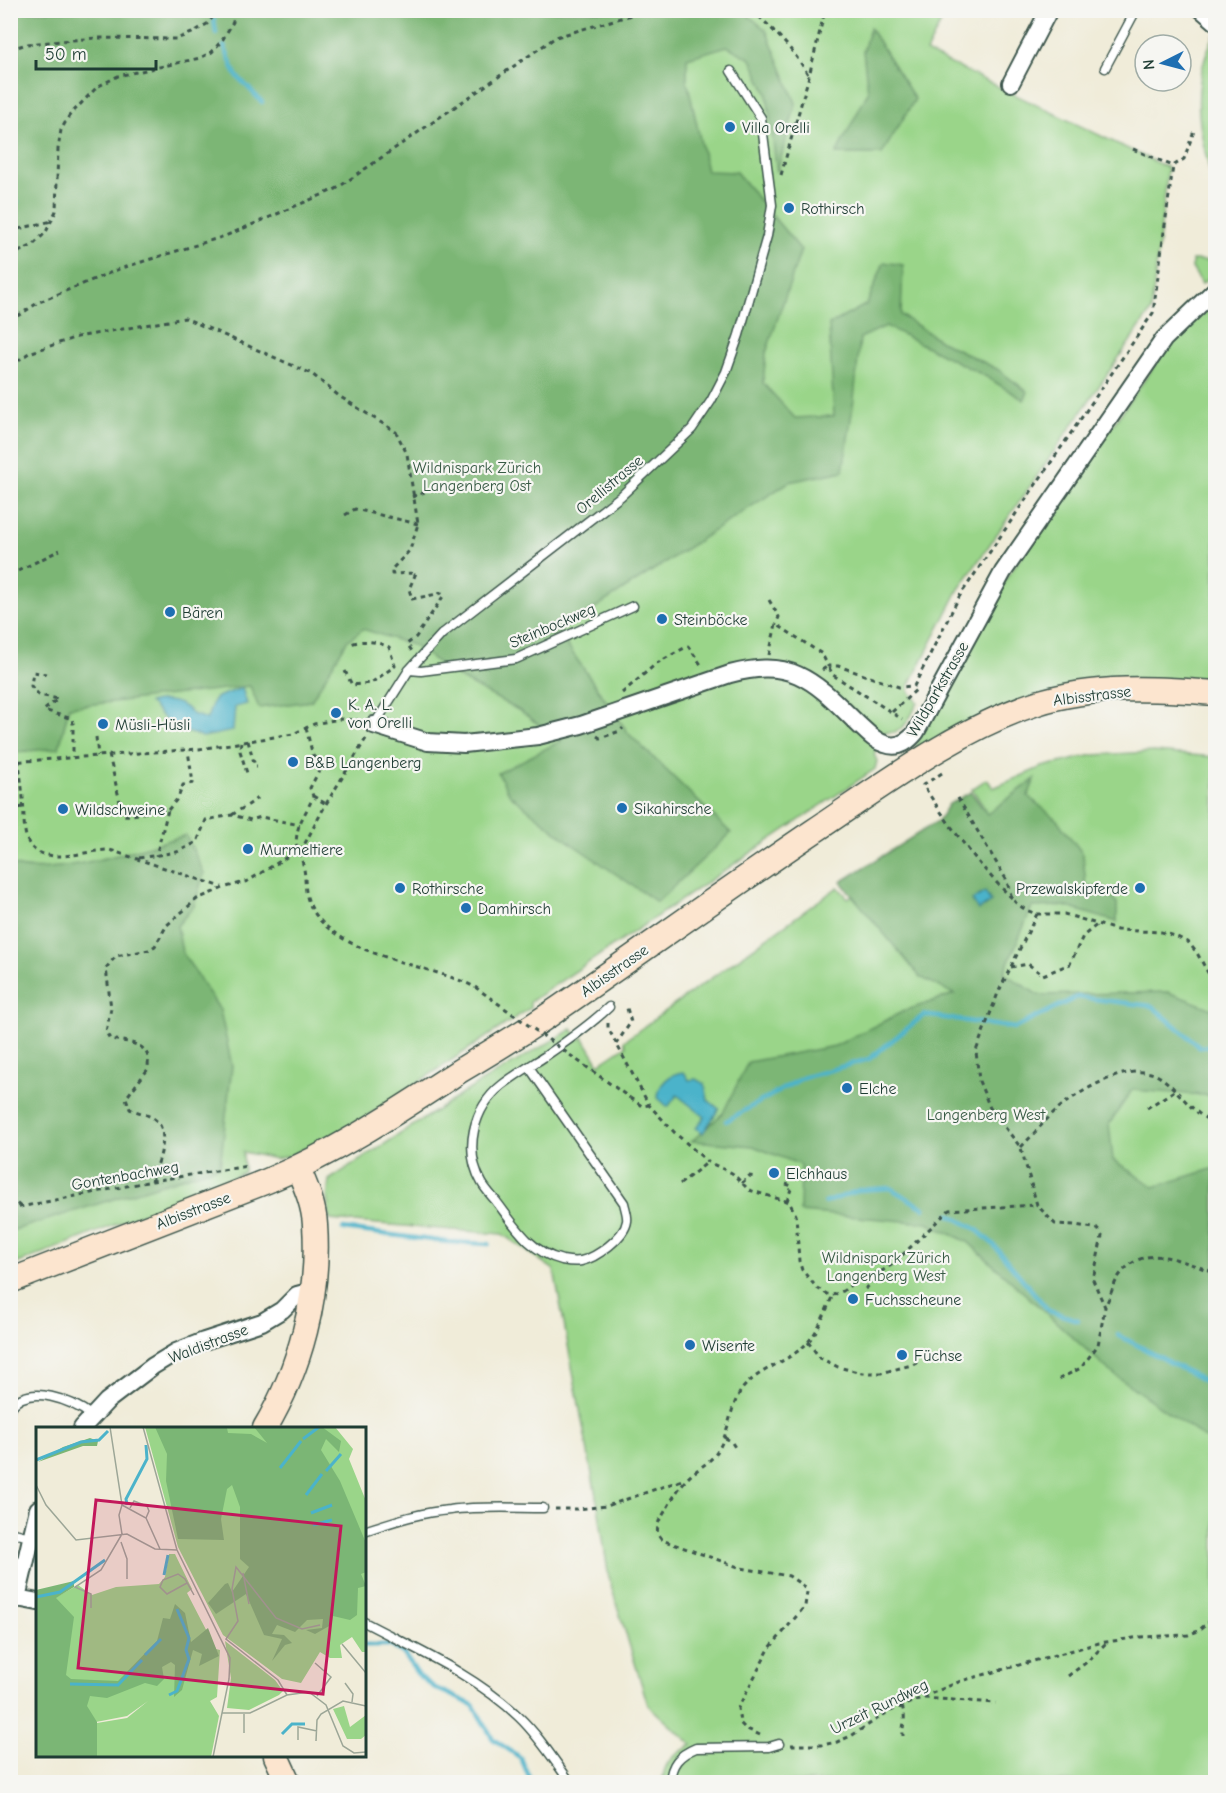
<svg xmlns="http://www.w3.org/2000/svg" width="1226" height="1793" font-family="'Comic Neue',sans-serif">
  <rect width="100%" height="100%" fill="#f6f6f2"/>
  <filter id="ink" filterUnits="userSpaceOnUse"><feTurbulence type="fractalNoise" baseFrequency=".0167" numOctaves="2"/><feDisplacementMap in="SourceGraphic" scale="12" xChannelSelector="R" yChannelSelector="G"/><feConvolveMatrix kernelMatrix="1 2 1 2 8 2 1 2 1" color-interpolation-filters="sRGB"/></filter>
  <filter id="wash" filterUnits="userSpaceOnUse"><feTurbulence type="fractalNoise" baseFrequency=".008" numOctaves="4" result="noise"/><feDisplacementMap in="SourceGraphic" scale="24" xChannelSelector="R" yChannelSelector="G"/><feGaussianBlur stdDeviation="1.35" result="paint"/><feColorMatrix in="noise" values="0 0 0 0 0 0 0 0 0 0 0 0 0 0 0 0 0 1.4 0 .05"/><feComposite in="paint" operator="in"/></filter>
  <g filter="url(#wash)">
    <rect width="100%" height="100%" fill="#f0ecd9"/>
    <path fill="#9ad589" stroke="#5c895e" stroke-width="1.5" d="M 10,11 L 947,11 L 926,52 L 1168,168 L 1151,311 L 959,589 L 909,686 L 909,691 L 918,702 C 911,716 904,736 885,732 L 874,754 L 877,761 L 875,769 L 530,1002 L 530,1008 L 363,1119 L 292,1155 L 276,1159 L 243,1152 L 244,1172 L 228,1180 L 11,1266 Z
      M 1215,34 L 1216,96 L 1213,112 L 1212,141 L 1215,190 C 1200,136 1187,88 1215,34 Z
      M 1192,260 L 1215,261 L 1215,273 L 1202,284 L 1192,268 Z
      M 1215,304 L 1215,682 L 1124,680 L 921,752 L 915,747 L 1007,577 L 1161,356 L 1183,331 Z
      M 1154,752 L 1215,757 L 1215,1782 L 662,1782 C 665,1759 673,1756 692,1745 L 648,1705 L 609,1579 L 599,1512 L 554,1270 L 502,1234 L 330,1220 L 327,1199 L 329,1180 L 476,1085 L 572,1029 L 579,1040 L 583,1037 L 599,1064 L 626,1046 L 624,1041 L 838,887 L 848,898 L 942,835 L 985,809 L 972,789 L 987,779 L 993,788 L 1042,767 L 1093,755 Z"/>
    <path fill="#7bb675" stroke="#4d7a54" stroke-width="1.5" d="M 11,11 L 743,11 L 766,30 L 796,103 L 777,172 L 767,94 L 751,59 L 727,46 L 687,58 L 687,80 L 707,171 L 736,172 L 801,250 L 766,353 L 763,383 L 795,418 L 834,416 L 829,325 L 867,304 L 884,262 L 903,265 L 901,315 L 941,341 L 997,369 L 1028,392 L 1024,400 L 985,376 L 886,326 L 860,338 L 854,399 L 843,471 L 789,482 L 558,632 L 629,734 L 731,833 L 657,902 L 572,844 L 510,795 L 498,773 L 561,741 L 520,711 L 463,680 L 412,645 L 363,629 L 347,641 L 311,701 L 259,708 L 250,686 L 69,707 L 59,748 L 17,752 L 11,749 Z
      M 870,28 L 915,99 L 882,154 L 836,154 L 868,92 L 863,51 Z
      M 1035,779 L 1028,796 L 1057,820 L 1083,854 L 1086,887 L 1104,887 L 1117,903 L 1117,922 L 1064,906 L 1032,907 L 1004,973 L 1038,995 L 1168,992 L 1215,1010 L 1215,1096 L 1132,1090 L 1109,1124 L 1113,1160 L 1154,1187 L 1215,1168 L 1215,1445 L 1112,1373 L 968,1242 L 927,1223 L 800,1212 L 801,1165 L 753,1146 L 692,1141 L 723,1113 L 748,1062 L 835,1046 L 904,1011 L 954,994 L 920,977 L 841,882 L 938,821 L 949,804 L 971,792 L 987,814 Z
      M 186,835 L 204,873 L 194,906 L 177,926 L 182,952 L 220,1010 L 232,1066 L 220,1166 L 11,1231 L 11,864 C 43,881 150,846 186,835 Z"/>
    <path fill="#4bb3ca" stroke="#35787f" stroke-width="1.5" d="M 242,688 L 247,704 L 235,707 L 233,731 L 203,737 L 163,725 L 165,719 C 158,714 156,708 149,703 C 164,698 183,701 192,714 L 207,719 L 213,701 L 217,697 Z
      M 985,892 L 991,902 L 978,910 L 972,900 Z
      M 684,1072 L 689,1080 L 696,1079 L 705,1084 L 708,1100 L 719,1109 L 703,1133 L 696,1128 L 705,1117 L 677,1095 L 668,1107 L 658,1098 C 658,1084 670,1073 684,1072 Z"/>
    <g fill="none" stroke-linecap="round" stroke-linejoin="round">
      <path stroke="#4bb3ca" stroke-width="4.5" d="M 214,20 L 216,33
        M 224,46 L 236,75 L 262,102
        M 10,193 L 17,202
        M 726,1121 L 802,1078 L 869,1059 L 924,1015 L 1015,1028 L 1077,997 L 1152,1006 L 1200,1047 L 1216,1046
        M 825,1203 L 859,1190 L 890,1188 L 924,1208
        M 950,1215 L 976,1229 L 993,1244 L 1049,1311 L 1078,1320
        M 343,1229 L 448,1242 L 489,1244
        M 1118,1335 L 1216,1387
        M 35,1559 L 38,1560
        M 10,1564 L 12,1563
        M 364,1645 L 390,1645 L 403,1653 L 419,1676 L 435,1688 L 473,1705 L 493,1739 L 521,1758 L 531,1782"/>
    </g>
  </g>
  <g filter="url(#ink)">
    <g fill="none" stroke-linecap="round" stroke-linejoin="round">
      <g stroke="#3e574d" stroke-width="11">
        <path id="lane" d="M 1105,68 L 1136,10
          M 409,670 L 421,671 L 516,659 L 633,606
          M 374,725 L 409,670 L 442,634 L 621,496 L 692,429 L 711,401 L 726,372 L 739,335 L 767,236 L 772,205 L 761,118 L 731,71
          M 529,1067 L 624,1203 C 625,1208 628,1216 627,1221 C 625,1237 596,1258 581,1261 C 576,1262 567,1261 562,1260 C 530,1252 515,1226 496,1201 C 491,1195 486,1190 482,1183 C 463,1150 473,1108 502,1085 C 515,1075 530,1066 544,1057 C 567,1041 589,1026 609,1007
          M 10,1408 C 29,1382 73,1401 92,1416
          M 364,1531 C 392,1522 421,1512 450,1510 C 481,1506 512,1508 543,1508
          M 10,1532 L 30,1537
          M 364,1622 C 417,1650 475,1675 519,1717 C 539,1736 554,1760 570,1782
          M 670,1782 C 671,1764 679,1755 696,1748 L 769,1747 L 779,1744"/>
      </g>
      <g stroke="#3e574d" stroke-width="20">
        <path id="street" d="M 1202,10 L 1216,22
          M 1011,83 L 1049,10
          M 374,725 L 428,742 L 464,744 L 538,736 L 581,725 L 730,674 C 753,668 776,665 798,675 C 822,686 840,707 859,725 C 867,732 874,741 885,744 C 898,749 908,742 916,732 L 1003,572 L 1164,339 L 1216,289
          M 82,1428 L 107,1401 L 153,1366 L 176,1352 L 204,1341 L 262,1322 L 282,1310 L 297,1295 L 312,1291
          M 17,1598 L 38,1509
          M 10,1600 L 17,1598 L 38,1602"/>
      </g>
      <g stroke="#3e574d" stroke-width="27">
        <path id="secondary" d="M 10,1281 L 267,1181 C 337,1152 398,1111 461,1070 C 491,1052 521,1034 549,1015 C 638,954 725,891 814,831 C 883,785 957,729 1037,703 C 1094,685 1156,688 1216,693
          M 265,1428 C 300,1369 320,1296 315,1225 C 314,1205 306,1187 298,1168
          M 276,1756 L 288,1782"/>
      </g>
      <path stroke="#3e574d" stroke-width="3" stroke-dasharray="4.5 4.5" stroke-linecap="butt" d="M 752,10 C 775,31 793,49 809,76
        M 10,49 L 27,44 L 96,38 L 176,39 L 192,33 L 207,24 L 217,12 L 220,10
        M 1133,149 L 1173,166
        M 781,175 L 809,76 L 825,10
        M 10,231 L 52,221
        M 10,256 L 33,245 L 46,232 L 56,211 L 58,149 L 61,130 L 69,116 L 97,87 L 118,76 L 200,58 L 212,52 L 223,39 L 233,22 L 233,10
        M 10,321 L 39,302 L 119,269 L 225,236 L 336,189 L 556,37 L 648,10
        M 10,366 L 29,353 L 77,337 L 185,318 L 312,374 L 339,396 L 396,432 L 407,454 L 418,524 L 410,550 L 392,569 L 392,574 L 416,573 L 409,589 L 412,599 L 442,593 L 444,595 L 416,637 L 407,644 L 412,651
        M 412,497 L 427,491
        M 345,515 L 355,509 L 418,524
        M 10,575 L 60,550
        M 769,600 L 779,617 L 776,624
        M 769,655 L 776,624 L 822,654 L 828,666 L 838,666 L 899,687 L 914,686 L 959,597 L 1153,313 L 1173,166 L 1184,159 L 1195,128
        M 822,670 L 828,666 L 833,675 L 902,719
        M 345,671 L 352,685 L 371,683 L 395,666 L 389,647 C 378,642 364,639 351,644
        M 47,674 L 33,672 L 31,686 L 39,695 L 58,699 L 44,710 L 72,719 L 73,723 L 73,757
        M 622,693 L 657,663 L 688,646 L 702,666
        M 892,712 L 917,689
        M 306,728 L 313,756 L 319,761 L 320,769 L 310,788 L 313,796 C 309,809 299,820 297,834 C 294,850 302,855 304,869 C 306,881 304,893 310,905 C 335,957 427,963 475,987
        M 597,736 L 600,738 L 620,731 L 623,728
        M 96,737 L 98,756
        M 248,741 L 255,766 L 257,766
        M 241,742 L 240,751 L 247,773
        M 10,755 L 19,761 C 20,773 22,786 23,798 C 26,826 17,856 59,856 C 76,856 93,850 110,850 L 222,887
        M 109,755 L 123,815 C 139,817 153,807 168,810 L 156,856
        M 10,762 L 199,749 L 293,734 L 314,724 L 339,719 L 359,720
        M 942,773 L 923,785 C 949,825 977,865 1012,898
        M 313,796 L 326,804
        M 958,798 L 1006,879 L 1012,898 L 1016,903 L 1026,910 L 1037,914 L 1064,914 L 1117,930 L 1161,932 L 1175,936 L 1188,942 L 1197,953 L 1216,987
        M 10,809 L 24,807
        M 168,810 L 178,798 L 183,785 L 193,783 L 188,751
        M 232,815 C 240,809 250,805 257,798
        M 139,858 L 177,852 L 197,842 L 206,820 L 232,815 L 251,820 L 261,817 L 300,825
        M 1037,914 L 998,993 L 976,1051 L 979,1081 L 990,1108 L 1021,1148 L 1037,1205 L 1055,1224 L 1076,1225 L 1098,1229 L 1102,1236 L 1093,1280 L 1105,1307 C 1110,1297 1113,1285 1119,1276 C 1144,1242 1178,1260 1210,1271 L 1216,1271
        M 1011,967 L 1028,964 L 1043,975 L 1070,964 L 1083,936 L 1098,924
        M 608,1023 L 608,1028 L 649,1105 L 675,1133 L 708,1162 L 732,1173 L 749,1190 L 789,1202 L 796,1215 L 799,1261 L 802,1270 L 817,1288 L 827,1294 L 833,1295 L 843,1291 L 857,1280 L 882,1271 L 893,1264 L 949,1210 L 1037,1205
        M 616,1044 L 631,1022 L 626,1005
        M 630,1098 L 642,1106 L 649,1105
        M 1147,1108 L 1174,1091
        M 1021,1147 C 1032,1136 1042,1124 1053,1113 C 1075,1093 1129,1060 1158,1076 C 1178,1087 1191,1115 1216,1123
        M 152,1181 C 157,1165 173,1130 153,1118 C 146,1114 137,1112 130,1109 L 126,1098 L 148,1069 C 148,1065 149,1058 147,1054 C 142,1042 120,1041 110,1039 L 106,1032 L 111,1008 L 106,968 L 116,956 L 149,950 L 155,946 L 167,925 L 197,899 L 223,888 L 248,881 L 303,847 L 326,804 L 367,737
        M 742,1183 L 749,1176 L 757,1177
        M 680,1184 L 708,1162
        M 786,1184 L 792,1186 L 787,1201
        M 10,1198 L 21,1207
        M 10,1209 L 152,1181 L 248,1166
        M 865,1289 L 870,1285 L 872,1273
        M 808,1342 L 820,1358 L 838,1367 L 862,1373 L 881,1373 L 919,1363
        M 1059,1379 L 1081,1368 L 1098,1345 L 1105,1307
        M 725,1438 L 731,1441 L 736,1449
        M 555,1509 L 578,1509 L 607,1506 L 685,1479
        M 1068,1676 L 1087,1662 L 1107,1642
        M 924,1698 L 996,1703
        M 902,1706 C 907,1721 902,1723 903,1736
        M 760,1735 L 745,1728 L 740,1723 L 738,1708 L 769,1649 L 805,1606 L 807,1592 L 802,1585 L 789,1576 L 741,1568 L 662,1540 C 656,1534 657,1530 659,1521 C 668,1508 676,1490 687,1479 C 696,1469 709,1464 717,1452 C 730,1432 729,1406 743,1388 C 759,1369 785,1363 803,1347 C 818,1334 825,1312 833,1295
        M 791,1745 L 822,1745 L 837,1742 L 851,1736 L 888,1712 L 961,1681 L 1099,1643 L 1141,1637 L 1188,1635 L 1198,1631 L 1216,1616"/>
      <use href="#lane" stroke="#fff" stroke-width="8"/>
      <use href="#street" stroke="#fff" stroke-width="16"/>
      <use href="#secondary" stroke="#fce5cf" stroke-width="24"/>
      <path stroke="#3e574d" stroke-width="3" stroke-dasharray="4.5 4.5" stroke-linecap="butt" d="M 475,987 L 630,1098"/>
    </g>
  </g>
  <g fill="#1f6fb2" stroke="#f6f6f2" stroke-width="2">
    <circle cx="730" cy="127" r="6"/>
    <circle cx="789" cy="208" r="6"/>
    <circle cx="170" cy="612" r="6"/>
    <circle cx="662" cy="619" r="6"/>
    <circle cx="336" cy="713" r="6"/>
    <circle cx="103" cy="724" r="6"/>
    <circle cx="293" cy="762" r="6"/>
    <circle cx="622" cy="808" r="6"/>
    <circle cx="63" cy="809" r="6"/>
    <circle cx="248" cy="849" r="6"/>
    <circle cx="400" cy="888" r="6"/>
    <circle cx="1140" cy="888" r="6"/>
    <circle cx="466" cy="908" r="6"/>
    <circle cx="847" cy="1088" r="6"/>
    <circle cx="774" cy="1173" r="6"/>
    <circle cx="853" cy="1299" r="6"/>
    <circle cx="690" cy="1345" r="6"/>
    <circle cx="902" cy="1355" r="6"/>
  </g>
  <g text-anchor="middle" stroke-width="4.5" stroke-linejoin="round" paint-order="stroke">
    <g font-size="16" fill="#1f3d34" stroke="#f6f6f2" text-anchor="start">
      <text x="742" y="133">Villa Orelli</text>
      <text x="801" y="214">Rothirsch</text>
      <text x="182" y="618">Bären</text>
      <text x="674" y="625">Steinböcke</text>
      <text x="348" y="710">K. A. L.<tspan x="348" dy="18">von Orelli</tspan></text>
      <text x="115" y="730">Müsli-Hüsli</text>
      <text x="305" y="768">B&amp;B Langenberg</text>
      <text x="634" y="814">Sikahirsche</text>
      <text x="75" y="815">Wildschweine</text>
      <text x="260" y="855">Murmeltiere</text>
      <text x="412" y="894">Rothirsche</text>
      <text x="1128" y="894" text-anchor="end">Przewalskipferde</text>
      <text x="478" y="914">Damhirsch</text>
      <text x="859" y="1094">Elche</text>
      <text x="786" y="1179">Elchhaus</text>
      <text x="865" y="1305">Fuchsscheune</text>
      <text x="702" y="1351">Wisente</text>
      <text x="914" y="1361">Füchse</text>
    </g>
    <g font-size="16" fill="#385b45" stroke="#f6f6f2">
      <text x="477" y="473">Wildnispark Zürich<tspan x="477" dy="18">Langenberg Ost</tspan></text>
      <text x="986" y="1120">Langenberg West</text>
      <text x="886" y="1263">Wildnispark Zürich<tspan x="886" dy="18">Langenberg West</tspan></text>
    </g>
    <g font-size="16" fill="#1f3d34" stroke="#f6f6f2">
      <text transform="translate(609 484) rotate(-40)" y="6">Orellistrasse</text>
      <text transform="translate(552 625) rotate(-23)" y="6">Steinbockweg</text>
      <text transform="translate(937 689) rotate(-60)" y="6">Wildparkstrasse</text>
      <text transform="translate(1092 695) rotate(-7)" y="6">Albisstrasse</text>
      <text transform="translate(614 970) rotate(-35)" y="6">Albisstrasse</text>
      <text transform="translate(125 1175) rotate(-10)" y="6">Gontenbachweg</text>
      <text transform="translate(193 1210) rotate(-21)" y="6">Albisstrasse</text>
      <text transform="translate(208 1343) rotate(-21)" y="6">Waldistrasse</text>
      <text transform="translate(879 1706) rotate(-26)" y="6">Urzeit Rundweg</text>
    </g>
  </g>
  <g transform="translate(36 1427)">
    <rect width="330" height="330" fill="#f0ecd9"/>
    <path d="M 109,0 L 299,0 L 317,22 L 313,32 L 330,74 L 330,225 L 326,225 L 316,210 L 304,218 L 306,231 L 294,231 L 284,225 L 265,256 L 246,252 L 187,208 L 142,120 ZM 133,127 L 139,127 L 156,162 L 151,166 L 180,222 L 184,223 L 181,270 L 174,274 L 183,289 L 175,330 L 61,330 L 61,296 L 91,291 L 112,274 L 91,289 L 60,295 L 27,258 L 35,189 L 19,171 L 42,158 L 56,168 L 80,160 L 123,157 L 129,150 ZM 189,214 L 239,253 L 247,264 L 243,268 L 213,283 L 191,281 L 195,251 ZM 308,279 L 314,300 L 330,288 L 330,308 L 325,312 L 311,312 L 297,282 Z" fill="#9ad589"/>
    <path d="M 119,0 L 191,1 L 192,6 L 215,7 L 231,16 L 218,0 L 286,0 L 305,14 L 303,25 L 290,12 L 285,23 L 304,54 L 330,116 L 330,145 L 325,147 L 330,159 L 322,161 L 321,188 L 314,193 L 297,189 L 295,198 L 279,207 L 270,203 L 286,201 L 287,192 L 271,193 L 259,205 L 241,198 L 236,207 L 248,208 L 256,216 L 249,218 L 236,234 L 246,212 L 228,208 L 210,167 L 180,187 L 172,176 L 189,157 L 192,156 L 196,165 L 213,140 L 204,132 L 204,80 L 196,58 L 191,62 L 185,92 L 188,113 L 142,112 L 130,54 L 131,27 ZM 54,11 L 62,14 L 61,19 L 47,19 L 2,35 L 27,20 ZM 38,154 L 38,160 L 20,171 L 38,190 L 30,248 L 35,252 L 82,254 L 121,214 L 127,191 L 134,192 L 139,177 L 149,186 L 155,215 L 172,201 L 183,229 L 163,239 L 166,227 L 157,223 L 146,263 L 138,270 L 139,238 L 135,235 L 126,240 L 128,252 L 121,259 L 109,256 L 71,271 L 54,269 L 51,279 L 61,295 L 61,330 L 0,330 L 0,163 Z" fill="#7bb675"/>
    <path fill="none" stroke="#4bb3ca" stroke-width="3" d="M 267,12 L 283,0M 0,33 L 45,15 L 63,13 L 72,4M 244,41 L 265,14M 290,44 L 305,27M 270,68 L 286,47M 91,78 L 90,72 L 111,32 L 110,18M 275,86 L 296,78M 277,98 L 296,93M 128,148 L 132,128M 0,170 L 24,165 L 69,133M 109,228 L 125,212M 34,257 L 82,258 L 106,233M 133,268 L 141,264 L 153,232 L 150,223 L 153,211 L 141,182M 246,307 L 256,297 L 269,297"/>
    <path fill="none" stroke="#9ca697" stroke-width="1.5" d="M 107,0 L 141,123 L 194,231 L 193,252 L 177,330M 0,58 L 10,78 L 40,113 L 91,107 L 119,122 L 141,123M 86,78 L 110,91 L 124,122M 94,81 L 98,74 L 111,79 L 113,84 L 110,91M 85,115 L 91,132 L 91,152M 207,146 L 213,177M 151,156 L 131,167 L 124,160 L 127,153 L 142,147 L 149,152 L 158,168M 55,181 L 55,167 L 39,160 L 65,143 L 86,107 L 83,88 L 86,78 L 74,0M 306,217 L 330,246M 279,236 L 295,250 L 281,269M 309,256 L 317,267 L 316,275M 251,268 L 242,253 L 190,212 L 202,194 L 196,162 L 200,140 L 240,191 L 266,202 L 284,198M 186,286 L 214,286 L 251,268 L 273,265 L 290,278 L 307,319 L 318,326 L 330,325M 208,306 L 208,287M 262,313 L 262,300 L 281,304M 280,314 L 281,293 L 285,287 L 307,274 L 330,279"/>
    <path fill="#c2185b" fill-opacity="0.15" stroke="#c2185b" stroke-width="3" d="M 60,73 L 305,99 L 287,267 L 42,241 Z"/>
    <rect width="330" height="330" fill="none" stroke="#1f3d34" stroke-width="3"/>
  </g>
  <rect width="1226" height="1793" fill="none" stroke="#f6f6f2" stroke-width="36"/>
  <g transform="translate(1163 63) rotate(264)"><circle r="28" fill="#f6f6f2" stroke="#a0aca6" stroke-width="1.5"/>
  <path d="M0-4.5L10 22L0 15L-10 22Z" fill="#1f6fb2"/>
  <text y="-9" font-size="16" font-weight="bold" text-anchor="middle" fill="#1f3d34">N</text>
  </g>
  <path d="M36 60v9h120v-9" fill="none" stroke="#1f3d34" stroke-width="3"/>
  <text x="45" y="60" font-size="18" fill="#1f3d34" stroke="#f6f6f2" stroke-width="4.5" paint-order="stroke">50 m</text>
</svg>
